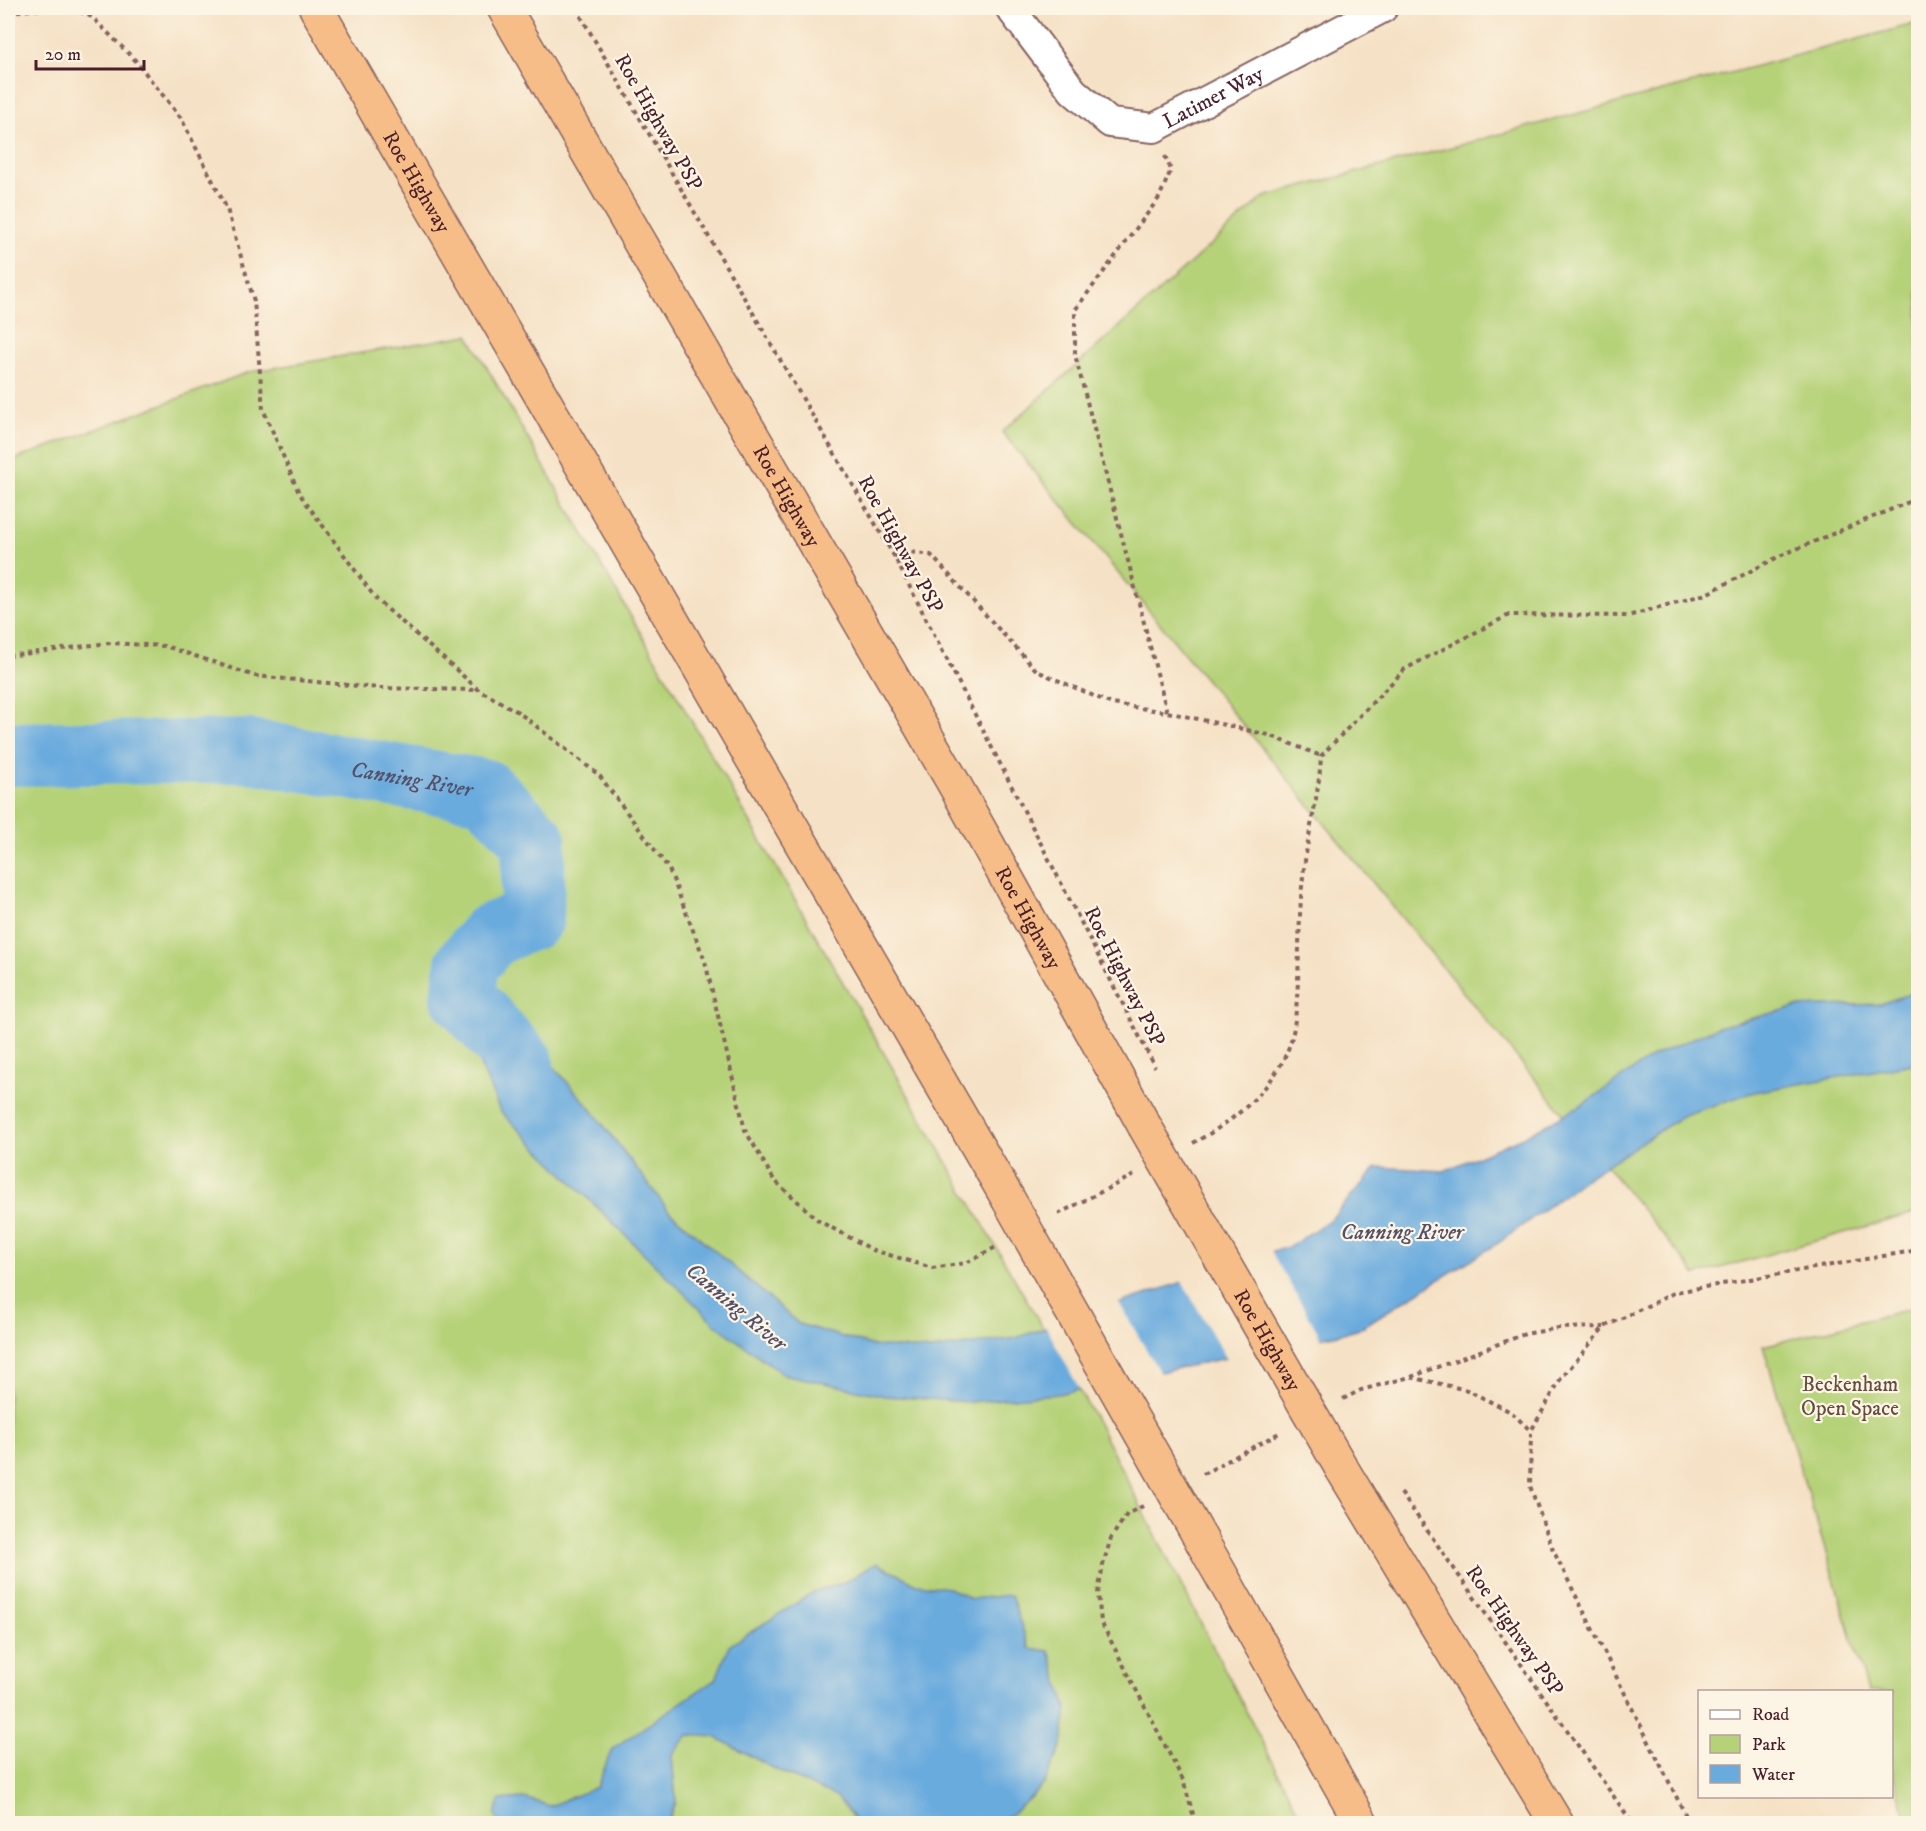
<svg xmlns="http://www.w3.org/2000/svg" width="1926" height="1831" font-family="'IM FELL DW Pica',serif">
  <rect width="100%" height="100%" fill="#fcf5e5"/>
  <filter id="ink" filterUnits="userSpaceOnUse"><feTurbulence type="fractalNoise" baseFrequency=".0167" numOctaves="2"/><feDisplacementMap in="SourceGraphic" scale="12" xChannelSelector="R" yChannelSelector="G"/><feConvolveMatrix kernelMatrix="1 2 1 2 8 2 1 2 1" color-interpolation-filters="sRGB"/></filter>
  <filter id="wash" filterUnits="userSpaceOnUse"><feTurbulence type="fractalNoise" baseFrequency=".008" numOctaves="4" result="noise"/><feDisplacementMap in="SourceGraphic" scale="24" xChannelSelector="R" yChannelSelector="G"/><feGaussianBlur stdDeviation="1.35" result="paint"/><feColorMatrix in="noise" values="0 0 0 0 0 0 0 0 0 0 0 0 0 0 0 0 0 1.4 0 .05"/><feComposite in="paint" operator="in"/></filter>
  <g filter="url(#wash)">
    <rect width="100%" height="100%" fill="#f5e1c5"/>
    <path fill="#b6d279" stroke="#807852" stroke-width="1.5" d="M 1918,23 L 1918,1212 L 1696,1275 L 1002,432 L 1264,197 Z
      M 468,335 L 1094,1416 L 1304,1823 L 8,1824 L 8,462 L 249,372 Z
      M 1918,1307 L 1918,1823 L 1908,1824 L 1892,1770 L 1892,1692 L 1868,1691 L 1763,1346 Z"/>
    <path fill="#6aabde" stroke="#5a6584" stroke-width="1.5" d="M 1918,991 L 1918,1063 L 1754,1092 L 1684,1115 L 1585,1179 L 1500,1242 L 1357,1330 L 1058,1394 L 970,1402 L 885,1396 L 783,1374 L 716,1325 L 500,1111 L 476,1055 L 463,997 L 515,1023 L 592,1110 L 669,1211 L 799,1324 L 874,1346 L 931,1350 L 1016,1338 L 1291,1246 L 1332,1218 L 1377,1167 L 1444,1171 L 1525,1136 L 1583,1104 L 1655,1055 L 1718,1027 L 1796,1007 L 1880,1004 Z
      M 876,1563 L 917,1584 L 949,1588 L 971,1599 L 1011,1595 L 1029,1648 L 1049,1651 L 1067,1708 L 1062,1746 L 1044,1784 L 1014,1813 L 993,1823 L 857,1823 L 838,1798 L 773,1768 L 715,1737 L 688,1735 L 672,1755 L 676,1803 L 667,1823 L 501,1824 L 495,1816 L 499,1800 L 524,1798 L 550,1806 L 597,1787 L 612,1749 L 716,1679 L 729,1646 L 815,1591 L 843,1583 Z"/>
    <path fill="#f5e1c5" d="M 1270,1250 L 1323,1341 L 1228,1361 L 1181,1280 Z
      M 1118,1301 L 1161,1375 L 1081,1392 L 1045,1325 Z"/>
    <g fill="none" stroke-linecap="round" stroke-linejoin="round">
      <path stroke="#6aabde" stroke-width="64" id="s1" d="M 8,754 L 251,751 L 485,791 L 534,840 L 532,918 L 491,935 L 467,964 L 463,997 L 522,1063"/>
    </g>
  </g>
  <g filter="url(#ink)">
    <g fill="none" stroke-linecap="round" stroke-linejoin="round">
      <g stroke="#866361" stroke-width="32">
        <g id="street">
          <path id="s2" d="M 1010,8 L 1073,91 L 1110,123 L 1154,128 L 1383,8"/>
        </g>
      </g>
      <g stroke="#866361" stroke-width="36">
        <g id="highway">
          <path id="s3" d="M 316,8 L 1007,1197"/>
          <path id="s4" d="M 504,8 L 953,782 L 1144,1125"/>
          <path d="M 1342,1469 L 1557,1824"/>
          <path d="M 1203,1543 L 1362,1824"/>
        </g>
      </g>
      <path stroke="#866361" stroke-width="4" stroke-dasharray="4.5 4.5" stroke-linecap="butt" d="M 576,8 L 894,556 L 1155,1067
        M 8,12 L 56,8 L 76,10 L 92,17 L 135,60 L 181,118 L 227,209 L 254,301 L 263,409 L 299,493 L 376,599 L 479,690 L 518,712 L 599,775 L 669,869 L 705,961 L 745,1130 L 774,1180 L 819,1221 L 873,1250 L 932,1268 L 966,1263 L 996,1247
        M 1165,156 L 1171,170 L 1159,198 L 1075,310 L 1075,355 L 1167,712
        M 894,556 L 910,552 L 931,555 L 1037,671 L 1112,704 L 1167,712 L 1269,735 L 1321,756
        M 8,656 L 108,643 L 165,646 L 255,676 L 379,688 L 478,690
        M 1193,1143 C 1237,1120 1286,1080 1294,1027 C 1301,978 1297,927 1303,877 C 1307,836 1319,797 1321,756 L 1405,669 L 1509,615 L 1628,616 L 1706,594 L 1782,555 L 1909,502 L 1918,500
        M 1058,1214 L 1134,1175
        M 1411,1377 L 1525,1334 L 1559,1328 L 1604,1327
        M 1343,1399 L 1361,1390 L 1410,1377 L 1467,1390 L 1511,1412 L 1531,1431
        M 1203,1474 L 1281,1432
        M 1401,1493 L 1633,1824
        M 1143,1506 L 1127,1514 L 1111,1538 L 1103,1565 L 1098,1593 L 1101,1622 L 1183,1780 L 1196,1824
        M 1690,1824 L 1553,1550 L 1530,1486 L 1531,1431 L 1560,1380 L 1604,1327 L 1676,1292 L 1918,1250"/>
      <use href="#street" stroke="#fff" stroke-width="28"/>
      <use href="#highway" stroke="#f7bd88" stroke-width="33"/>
      <g stroke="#866361" stroke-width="36" stroke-linecap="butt">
        <g id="highway-bridge">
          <path id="s5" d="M 1144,1125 L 1342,1469"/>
          <path d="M 1007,1197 L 1203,1543"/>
        </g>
      </g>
      <use href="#highway-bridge" stroke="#f7bd88" stroke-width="33"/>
    </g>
  </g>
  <g text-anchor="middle" stroke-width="4.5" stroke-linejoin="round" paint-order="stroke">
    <g font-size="21" fill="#4a1f2b" stroke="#fcf5e5">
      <text dy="7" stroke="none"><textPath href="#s2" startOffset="264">Latimer Way</textPath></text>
      <text transform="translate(659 122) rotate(60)" y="7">Roe Highway PSP</text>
      <text dy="7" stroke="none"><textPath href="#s3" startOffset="201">Roe Highway</textPath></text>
      <text dy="7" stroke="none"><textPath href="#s4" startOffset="564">Roe Highway</textPath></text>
      <text transform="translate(901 544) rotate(61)" y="7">Roe Highway PSP</text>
      <text dy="7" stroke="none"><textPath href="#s4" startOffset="1050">Roe Highway</textPath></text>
      <text transform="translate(1125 976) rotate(63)" y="7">Roe Highway PSP</text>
      <text dy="7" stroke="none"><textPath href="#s5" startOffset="248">Roe Highway</textPath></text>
      <text transform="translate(1515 1630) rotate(55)" y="7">Roe Highway PSP</text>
    </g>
    <g font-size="21" fill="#654c3e" stroke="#fcf5e5">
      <text x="1850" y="1391">Beckenham<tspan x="1850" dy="24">Open Space</tspan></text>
    </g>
    <g font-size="22" font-style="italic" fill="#55506a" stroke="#fcf5e5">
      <text dy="8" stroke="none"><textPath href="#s1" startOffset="406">Canning River</textPath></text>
      <text x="1402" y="1239">Canning River</text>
      <text transform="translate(737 1306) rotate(40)" y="8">Canning River</text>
    </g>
  </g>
  <rect width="1926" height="1831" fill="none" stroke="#fcf5e5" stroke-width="30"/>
  <rect x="1698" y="1690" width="195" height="108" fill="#fcf5e5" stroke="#b59f9b" stroke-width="1.5"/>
  <rect x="1710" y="1710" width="30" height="9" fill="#ffffff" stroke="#b59f9b" stroke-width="1.5"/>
  <text x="1752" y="1720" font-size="18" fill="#4a1f2b">Road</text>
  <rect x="1710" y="1735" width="30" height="18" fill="#b6d279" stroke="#b59f9b" stroke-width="1.5"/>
  <text x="1752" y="1750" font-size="18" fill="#4a1f2b">Park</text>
  <rect x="1710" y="1765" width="30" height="18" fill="#6aabde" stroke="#b59f9b" stroke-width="1.5"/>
  <text x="1752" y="1780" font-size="18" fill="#4a1f2b">Water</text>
  <path d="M36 60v9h108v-9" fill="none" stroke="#4a1f2b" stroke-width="3"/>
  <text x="45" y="60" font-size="18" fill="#4a1f2b" stroke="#fcf5e5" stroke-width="4.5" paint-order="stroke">20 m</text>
</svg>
